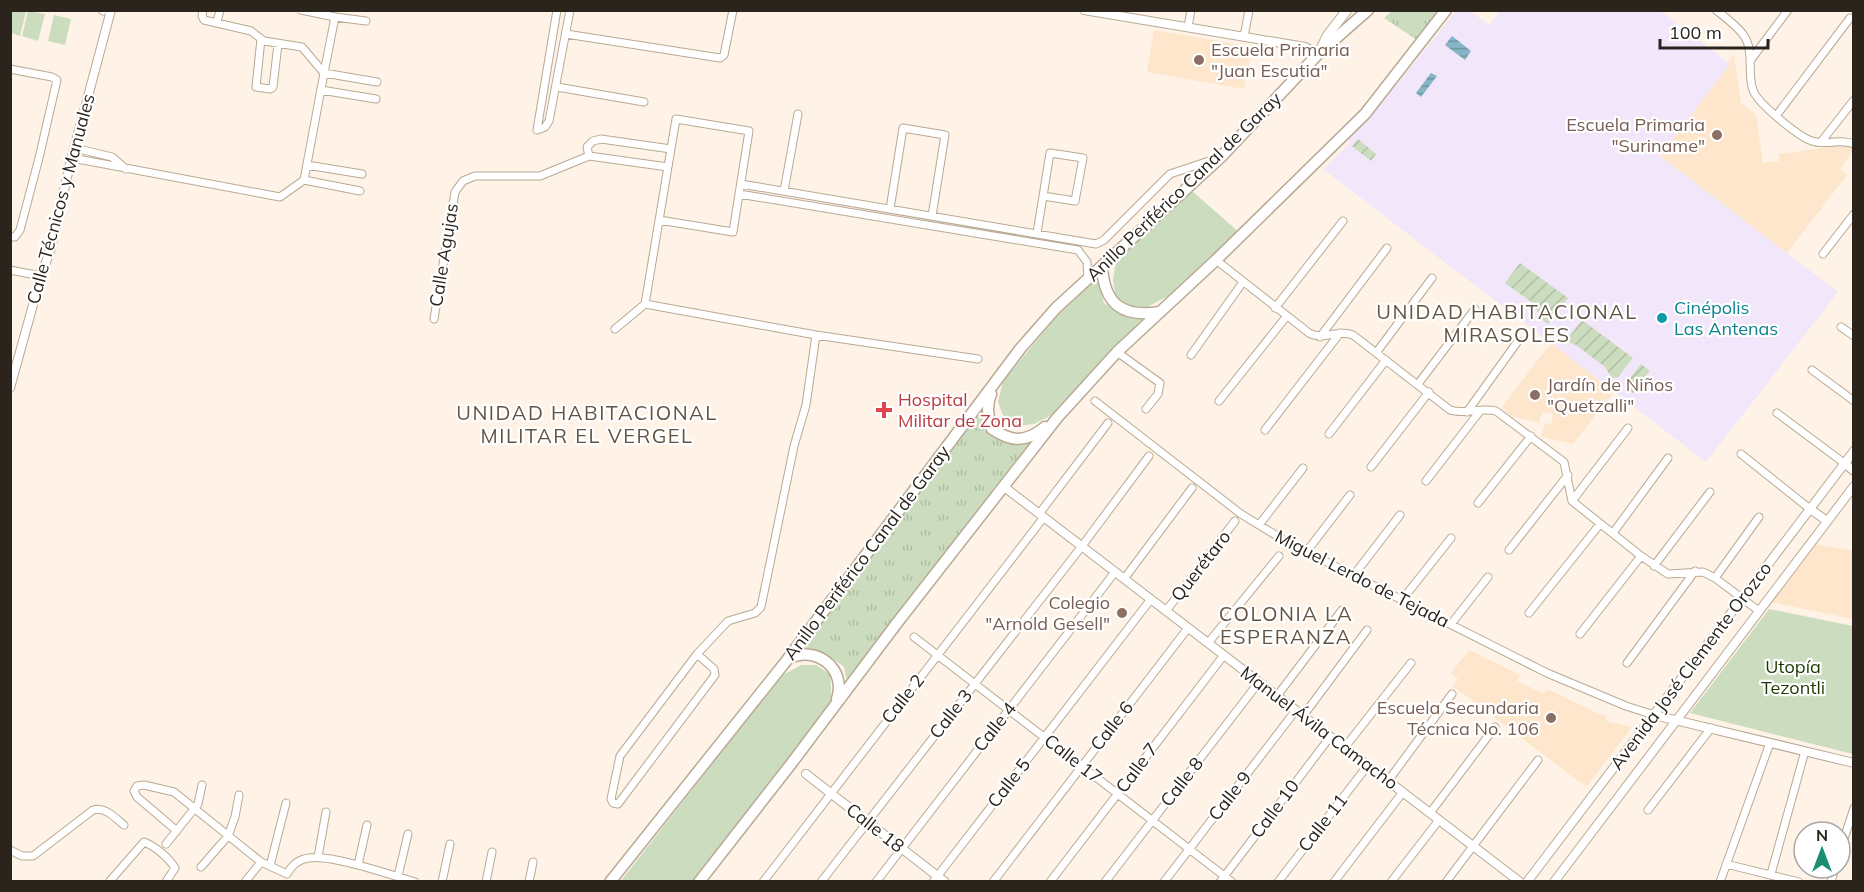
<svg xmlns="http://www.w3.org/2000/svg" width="1864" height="892" font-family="Mulish,sans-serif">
  <defs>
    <pattern id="grass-tufts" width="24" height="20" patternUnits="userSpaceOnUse" patternTransform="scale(1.5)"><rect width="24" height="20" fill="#cbddbe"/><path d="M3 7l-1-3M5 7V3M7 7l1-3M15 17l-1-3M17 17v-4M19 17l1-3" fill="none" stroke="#aebea3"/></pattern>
    <pattern id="garden-furrows" width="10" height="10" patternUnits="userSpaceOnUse" patternTransform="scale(1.5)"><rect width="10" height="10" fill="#cbddbe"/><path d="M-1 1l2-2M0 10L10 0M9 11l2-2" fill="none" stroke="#aebea3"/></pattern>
    <pattern id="water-rules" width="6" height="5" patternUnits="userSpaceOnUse" patternTransform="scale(1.5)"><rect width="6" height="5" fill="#87b5c7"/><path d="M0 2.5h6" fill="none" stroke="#6f93a1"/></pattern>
  </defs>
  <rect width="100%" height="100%" fill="#fef3e6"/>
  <path fill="#f1e6fa" d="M 1456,11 L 1470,11 L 1489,25 L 1500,11 L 1661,11 L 1730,64 L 1660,156 L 1838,292 L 1706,462 L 1323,169 L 1349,144 L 1348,137 L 1378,108 Z"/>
  <path fill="#fde6cb" d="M 1154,30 L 1252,47 L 1244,89 L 1147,72 Z
    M 1734,54 L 1741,103 L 1756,115 L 1763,163 L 1779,161 L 1779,154 L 1802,151 L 1847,144 L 1854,149 L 1840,169 L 1847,175 L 1787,253 L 1660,156 L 1730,64 L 1728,62 Z
    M 1551,343 L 1614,392 L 1573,444 L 1541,437 L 1545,423 L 1551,425 L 1553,414 L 1542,412 L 1539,423 L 1511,416 L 1502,407 Z
    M 1816,544 L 1853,551 L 1853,619 L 1771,602 Z
    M 1469,650 L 1520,675 L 1517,681 L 1544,694 L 1547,689 L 1597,713 L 1607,716 L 1606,721 L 1632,727 L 1586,787 L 1453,686 L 1458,679 L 1451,673 Z"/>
  <path fill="url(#grass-tufts)" d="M 1392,11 L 1441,11 L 1420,42 L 1384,18 Z
    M 982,409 L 991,431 L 1031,441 L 848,687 L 844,667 C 827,654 818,646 797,654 Z"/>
  <path fill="#cbddbe" d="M 11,11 L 26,11 L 20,36 L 11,33 Z
    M 28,11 L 45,14 L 38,41 L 22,36 Z
    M 54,15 L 71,19 L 65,45 L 48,41 Z
    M 1191,190 L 1241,234 L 1189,285 L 1147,307 L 1127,306 L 1116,299 L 1113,280 L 1116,262 Z
    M 1100,275 L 1098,280 L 1104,303 L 1123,315 L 1145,319 L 1054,414 L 1034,424 L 1017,426 L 1005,421 L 998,402 L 1003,381 L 1058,315 Z
    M 1769,609 L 1853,626 L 1853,754 L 1690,713 Z
    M 801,665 L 816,665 L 830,674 L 832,704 L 699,881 L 620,882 L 781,676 Z"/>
  <path fill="url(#garden-furrows)" d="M 1358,139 L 1376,154 L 1371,161 L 1352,146 Z
    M 1520,263 L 1568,298 L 1548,324 L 1541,319 L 1534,304 L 1505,283 Z
    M 1582,320 L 1633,358 L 1618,377 L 1612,378 L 1605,367 L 1576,345 L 1566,341 Z
    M 1641,364 L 1650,371 L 1633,393 L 1626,388 L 1625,385 Z"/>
  <path fill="url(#water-rules)" d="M 1452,36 L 1471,51 L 1465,60 L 1445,45 Z
    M 1431,73 L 1437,76 L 1421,97 L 1416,93 Z"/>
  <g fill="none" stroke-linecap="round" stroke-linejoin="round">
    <g stroke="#b9a995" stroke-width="9">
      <path id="minor" d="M 102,10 L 103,11
        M 203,10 L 202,16 L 204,20 L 251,31 L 264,41 L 302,47 L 324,73 L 304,180
        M 301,10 L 335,17
        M 1716,10 C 1726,18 1740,28 1746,39 C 1754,55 1747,74 1753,90 C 1757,103 1799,137 1812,141 C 1825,146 1839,138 1854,144
        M 366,21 L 335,17 L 324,73 L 377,82
        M 217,22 L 220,10
        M 1188,27 L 1191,10
        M 566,34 L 720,58 L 724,55 L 733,10
        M 1244,37 L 1249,10
        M 261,39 L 256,87 L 270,89 L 273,87 L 278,44
        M 1750,61 L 1788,10
        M 10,69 L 52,77 L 57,80 L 39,158 L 20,230 L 15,237 L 10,237
        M 557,87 L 644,102
        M 321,90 L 376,99
        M 1776,116 L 1850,18
        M 537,130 L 545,127 L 549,121 L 570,10
        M 537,130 L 557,10
        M 1821,142 L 1854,100
        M 75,148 L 112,157 L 126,169
        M 72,158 L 280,197 L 304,180 L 360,191
        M 307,165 L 362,174
        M 668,167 L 589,156 L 587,147 L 593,141 L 601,139 L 671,149
        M 741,184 L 1096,244 L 1104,240 L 1170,174 L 1218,158
        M 784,191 L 798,114
        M 739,194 L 1078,250 L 1087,262 L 1088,278
        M 890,209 L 903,128 L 945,135 L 932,216
        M 1037,233 L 1050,153 L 1083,158 L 1075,201 L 1043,196
        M 1823,254 L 1854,214
        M 1216,260 L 1309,333 C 1323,341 1338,329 1353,335 L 1450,410 C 1465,415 1481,407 1496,411 L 1564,462 L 1572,501 L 1641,556 L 1668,574 L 1703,572 L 1715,578 L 1759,611
        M 10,270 L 41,276
        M 645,304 L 816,335 L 978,359
        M 1275,308 L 1343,221
        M 434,319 L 455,192 L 463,181 L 475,176 L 540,176 L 589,156
        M 1841,327 L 1854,336
        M 615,329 L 645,304 L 676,119 L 749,131 L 733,232 L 659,220
        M 1320,337 L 1387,248
        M 1117,352 L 1160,383 L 1158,394 L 1146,409
        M 1376,353 L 1432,278
        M 1191,355 L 1243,282
        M 1812,370 L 1854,401
        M 1418,384 L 1475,309
        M 1095,401 L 1241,514 L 1287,542 L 1547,673 L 1626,706 L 1654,715
        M 1219,401 L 1286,317
        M 1467,412 L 1518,341
        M 1777,413 L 1844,463
        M 1265,430 L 1340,333
        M 1329,434 L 1386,360
        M 1741,454 L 1810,509
        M 1371,467 L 1429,392
        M 1426,481 L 1480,411
        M 1572,501 L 1628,428
        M 1478,503 L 1531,436
        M 1039,514 L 1108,423
        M 1259,525 L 1303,468
        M 1613,533 L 1668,458
        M 1509,550 L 1568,475
        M 1307,551 L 1350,495
        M 1654,566 L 1710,492
        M 1354,575 L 1400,515
        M 1715,578 L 1759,517
        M 1124,579 L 1192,488
        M 1402,600 L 1451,538
        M 1166,611 L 1235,521
        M 1529,613 L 1600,524
        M 1451,624 L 1488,577
        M 1580,634 L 1641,556
        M 914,637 L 1232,882
        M 1208,643 L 1279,556
        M 697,654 L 714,669 L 715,675 L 618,804 L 613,803 L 611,799 L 620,756 L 697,654 L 728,621 L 755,613 L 761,607 L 794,446 L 806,405 L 816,335
        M 1627,663 L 1695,571
        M 1277,696 L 1342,610
        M 1303,716 L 1367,630
        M 1345,747 L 1411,663
        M 1388,781 L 1452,694
        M 1648,810 L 1711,728
        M 1430,813 L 1495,727
        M 177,831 L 137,797 L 134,791 L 137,786 L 144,785 L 174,792 L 261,862 L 287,874
        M 166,844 L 198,804 L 202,785
        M 10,850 L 22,856 L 33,856 L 93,810 C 105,806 115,818 124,825
        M 1840,851 L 1854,808
        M 318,857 L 326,812
        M 1726,864 L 1799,882
        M 358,865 L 367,825
        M 270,866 L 286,803
        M 201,867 L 228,836 L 235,817 L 239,795
        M 287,874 C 292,865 299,859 309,858 C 330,854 392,875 415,882
        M 1771,874 L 1805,751
        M 398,876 L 408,834
        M 109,882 L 144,842 C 155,846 169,858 175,868 L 166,882
        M 245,882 L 261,862
        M 442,882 L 450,844
        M 486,882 L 492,852
        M 529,882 L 533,862
        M 763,882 L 1044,517
        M 821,882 L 1082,546 L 1149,456
        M 876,882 L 1115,572
        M 933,882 L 1151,599
        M 993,882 L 1188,628
        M 1050,882 L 1224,655
        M 1105,882 L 1259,682
        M 1164,882 L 1296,710
        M 1220,882 L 1330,737
        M 1278,882 L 1368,765
        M 1334,882 L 1403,792
        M 1391,882 L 1439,820
        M 1446,882 L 1538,760
        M 1720,882 L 1770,743
        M 1831,882 L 1835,868"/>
    </g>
    <g stroke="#b9a995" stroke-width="10">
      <path id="tertiary" d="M 1084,10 L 1305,47 L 1318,54
        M 10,388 L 41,276 L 51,248 L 70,164 L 111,10
        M 1844,463 L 1854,471
        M 1003,486 L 1520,882
        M 1810,509 L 1827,521
        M 1654,715 L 1854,763
        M 806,774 L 945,882
        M 1527,882 L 1854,451
        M 1554,882 L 1854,486"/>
    </g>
    <g stroke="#b9a995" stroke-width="11">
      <path id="secondary" d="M 1320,51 L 1327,36 L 1347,10"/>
    </g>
    <g stroke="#b9a995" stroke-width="13">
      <path id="trunk" d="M 1102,266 C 1104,304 1122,318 1160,312
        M 991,394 C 986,406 988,416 992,429 C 1012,442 1025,443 1045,427
        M 788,659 C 816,644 847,669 837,699
        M 610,882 L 787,660 L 1020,349 L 1056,308 L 1221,157 L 1319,53 L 1368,10
        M 699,882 L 791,764 L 897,623 L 1057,418 L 1117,352 L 1216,260 L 1365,114 L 1446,10"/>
    </g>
    <use href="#minor" stroke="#fff" stroke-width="7"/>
    <use href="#tertiary" stroke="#fff" stroke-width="8"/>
    <use href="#secondary" stroke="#fff" stroke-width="9"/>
    <use href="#trunk" stroke="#fff" stroke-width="10"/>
  </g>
  <g fill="#8d6e63" stroke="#fff" stroke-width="2">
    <circle cx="1199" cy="60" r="6"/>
    <circle cx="1717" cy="135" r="6"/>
    <circle cx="1535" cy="395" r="6"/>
    <circle cx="1122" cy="613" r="6"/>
    <circle cx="1551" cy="718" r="6"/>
  </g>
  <circle fill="#0f9aa8" stroke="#fff" stroke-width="2" cx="1662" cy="318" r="6"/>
  <path fill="#e0444e" stroke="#fff" stroke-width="2" d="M881 401h6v6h6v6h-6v6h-6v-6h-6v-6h6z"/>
  <g text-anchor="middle" stroke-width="4.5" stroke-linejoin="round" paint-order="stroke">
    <g font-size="18" fill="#785e54" stroke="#fff" text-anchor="end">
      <text x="1211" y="56" text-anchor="start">Escuela Primaria<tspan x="1211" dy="21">"Juan Escutia"</tspan></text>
      <text x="1705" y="131">Escuela Primaria<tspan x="1705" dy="21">"Suriname"</tspan></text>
      <text x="1547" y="391" text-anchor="start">Jardín de Niños<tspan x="1547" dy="21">"Quetzalli"</tspan></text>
      <text x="1110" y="609">Colegio<tspan x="1110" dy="21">"Arnold Gesell"</tspan></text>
      <text x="1539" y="714">Escuela Secundaria<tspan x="1539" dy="21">Técnica No. 106</tspan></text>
    </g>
    <g font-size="18" fill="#2a241c" stroke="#fff">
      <text transform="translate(1184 187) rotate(-44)" y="6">Anillo Periférico Canal de Garay</text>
      <text transform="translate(61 199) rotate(-75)" y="6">Calle Técnicos y Manuales</text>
      <text transform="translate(444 255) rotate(-81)" y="6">Calle Agujas</text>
      <text transform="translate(867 553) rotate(-53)" y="6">Anillo Periférico Canal de Garay</text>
      <text transform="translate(1201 566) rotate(-52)" y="6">Querétaro</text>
      <text transform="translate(1362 579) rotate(27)" y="6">Miguel Lerdo de Tejada</text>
      <text transform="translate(1691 666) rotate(-53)" y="6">Avenida José Clemente Orozco</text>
      <text transform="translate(903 699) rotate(-52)" y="6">Calle 2</text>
      <text transform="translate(951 714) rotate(-52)" y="6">Calle 3</text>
      <text transform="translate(1112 726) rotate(-52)" y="6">Calle 6</text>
      <text transform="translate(995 727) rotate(-52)" y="6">Calle 4</text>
      <text transform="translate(1319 728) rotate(37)" y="6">Manuel Ávila Camacho</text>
      <text transform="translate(1073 759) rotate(38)" y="6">Calle 17</text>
      <text transform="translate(1137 768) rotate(-53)" y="6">Calle 7</text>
      <text transform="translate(1182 782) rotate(-52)" y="6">Calle 8</text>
      <text transform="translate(1009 783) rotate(-52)" y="6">Calle 5</text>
      <text transform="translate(1230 796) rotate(-52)" y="6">Calle 9</text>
      <text transform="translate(1275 809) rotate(-53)" y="6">Calle 10</text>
      <text transform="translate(1323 823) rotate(-52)" y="6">Calle 11</text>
      <text transform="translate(875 828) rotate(38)" y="6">Calle 18</text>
    </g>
    <g font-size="18" fill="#0d838f" stroke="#fff" text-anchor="start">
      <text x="1674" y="314">Cinépolis<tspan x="1674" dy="21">Las Antenas</tspan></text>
    </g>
    <g font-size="18" fill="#be3a42" stroke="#fff" text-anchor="start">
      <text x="898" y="406">Hospital<tspan x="898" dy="21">Militar de Zona</tspan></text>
    </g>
    <g font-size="18" fill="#1e3800" stroke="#fff">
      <text x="1793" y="673">Utopía<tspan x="1793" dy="21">Tezontli</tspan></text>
    </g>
    <g font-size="20" letter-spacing="1.5" fill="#635442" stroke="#fff">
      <text x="1507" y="319">UNIDAD HABITACIONAL<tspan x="1507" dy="23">MIRASOLES</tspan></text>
      <text x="587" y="420">UNIDAD HABITACIONAL<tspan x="587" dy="23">MILITAR EL VERGEL</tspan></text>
      <text x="1286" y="621">COLONIA LA<tspan x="1286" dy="23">ESPERANZA</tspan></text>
    </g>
  </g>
  <rect width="1864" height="892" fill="none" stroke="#2a241c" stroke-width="24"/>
  <g transform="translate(1822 850)"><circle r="28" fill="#ffffff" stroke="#aaa7a4" stroke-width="1.5"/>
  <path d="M0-4.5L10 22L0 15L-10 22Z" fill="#1a8e70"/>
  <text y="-9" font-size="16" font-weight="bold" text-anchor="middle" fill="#2a241c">N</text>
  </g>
  <path d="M1660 39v9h108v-9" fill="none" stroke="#2a241c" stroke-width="3"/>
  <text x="1669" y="39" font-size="18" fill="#2a241c" stroke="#ffffff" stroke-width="4.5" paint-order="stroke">100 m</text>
</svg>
